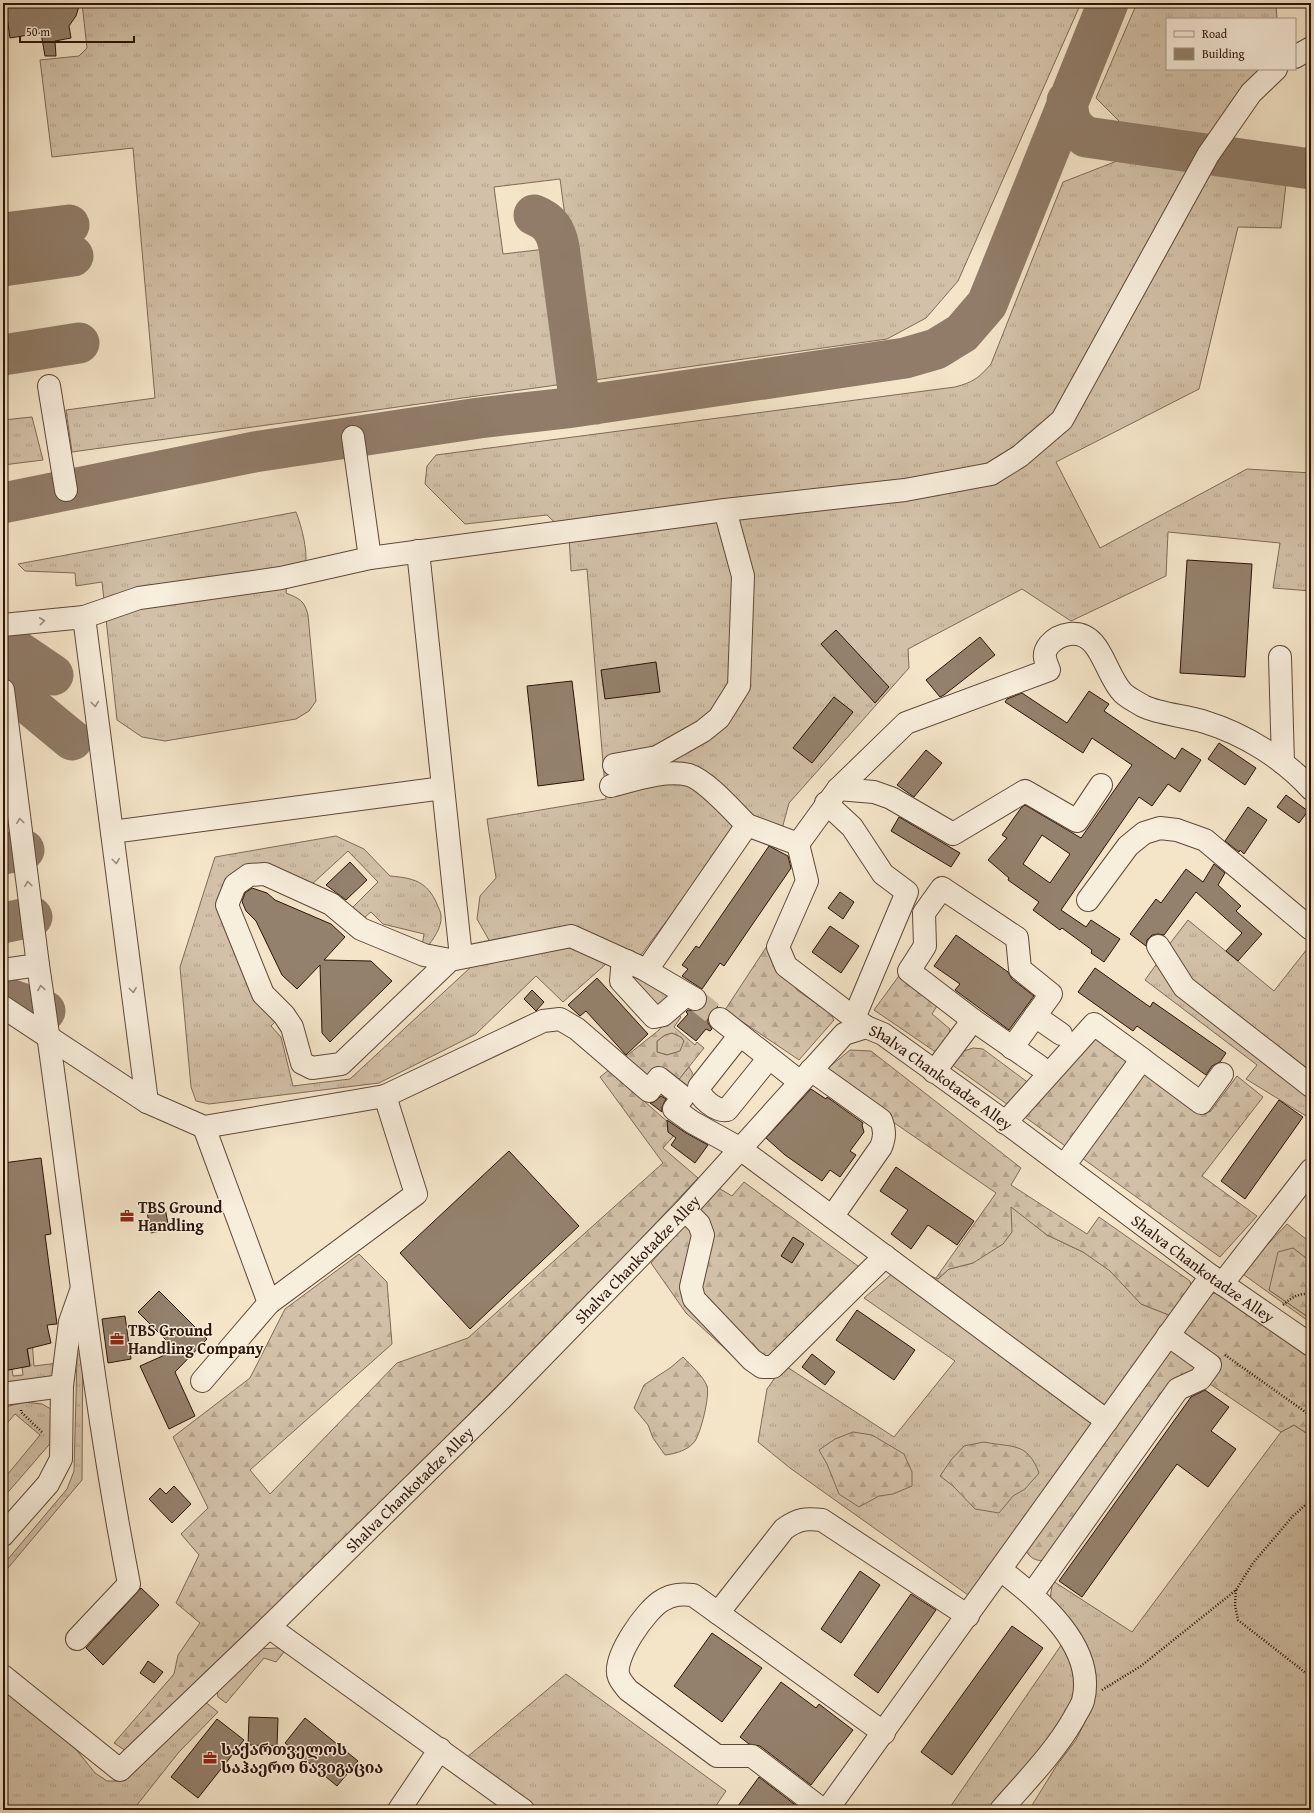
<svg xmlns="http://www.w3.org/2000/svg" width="1314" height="1813" font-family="'Gentium Book Plus','Noto Serif Georgian',serif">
  <defs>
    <pattern id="grass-tufts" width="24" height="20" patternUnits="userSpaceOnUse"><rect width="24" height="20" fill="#d2c1a8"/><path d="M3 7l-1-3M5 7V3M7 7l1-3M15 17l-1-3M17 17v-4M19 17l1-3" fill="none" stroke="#b4a58f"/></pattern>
    <pattern id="forest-firs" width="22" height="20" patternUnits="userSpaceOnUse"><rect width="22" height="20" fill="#d2c1a8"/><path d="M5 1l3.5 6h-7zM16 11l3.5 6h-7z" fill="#b4a58f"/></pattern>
  </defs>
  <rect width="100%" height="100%" fill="#f4e5c9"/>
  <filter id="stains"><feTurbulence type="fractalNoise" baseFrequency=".005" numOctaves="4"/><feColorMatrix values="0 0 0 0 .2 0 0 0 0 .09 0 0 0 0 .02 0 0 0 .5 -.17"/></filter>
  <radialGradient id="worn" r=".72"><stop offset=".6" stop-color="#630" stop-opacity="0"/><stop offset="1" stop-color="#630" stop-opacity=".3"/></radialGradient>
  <path fill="url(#grass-tufts)" stroke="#7f6a58" d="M 82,3 L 1081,3 L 958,281 L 926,318 L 887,339 L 587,381 L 560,179 L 494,187 L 503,254 L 546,249 L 564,384 L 72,452 L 66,410 L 155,398 L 133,148 L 52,157 L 40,60 L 79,56 L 87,48 Z
    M 1137,3 L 1276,3 L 1277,19 L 1167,19 L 1167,69 L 1267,69 L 1205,138 L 1125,127 L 1096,98 Z
    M 1117,161 L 1286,184 L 1281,228 L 1238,227 L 1199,389 L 1056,462 L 1100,548 L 1247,469 L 1311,473 L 1311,591 L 1273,588 L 1280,543 L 1168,532 L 1166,576 L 1071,621 L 1022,589 L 908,649 L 909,668 L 789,803 L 782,829 L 746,815 L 638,959 L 572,927 L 490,942 L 477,919 L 480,896 L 496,878 L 487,819 L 606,799 L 587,569 L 571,571 L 569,536 L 547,515 L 465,524 L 425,484 L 427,466 L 436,455 L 955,387 C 973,382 978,379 991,364 L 1063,182 Z
    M 32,417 L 43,460 L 3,465 L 3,420 Z
    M 296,512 C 301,524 310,557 304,569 C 300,574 292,580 287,584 L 286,593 C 300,599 304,600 308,615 L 316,701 L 309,711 L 296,719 L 165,741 L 142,737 L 117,720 L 102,582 L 76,586 L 75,573 L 25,571 L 18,564 Z
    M 336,836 L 364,849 L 390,876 C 413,878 427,881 437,904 C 438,907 441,912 441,916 C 442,928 433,939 426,949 L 422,946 L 424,934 L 383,924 L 371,912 L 359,922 L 348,912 L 378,882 L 348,851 L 311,885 L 269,870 L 228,905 L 278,1019 L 271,1026 L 281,1037 L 293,1086 L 350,1079 L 472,966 L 565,945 L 606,964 L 563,1002 L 536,976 L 476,1034 L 379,1083 L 209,1104 L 196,1101 L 191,1087 L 180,967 L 215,857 Z
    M 1188,920 L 1274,991 L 1311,944 L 1311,1085 L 1191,988 L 1165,950 Z
    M 1158,962 L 1311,1092 L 1311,1119 L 1246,1079 L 1257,1065 L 1145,980 Z
    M 630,974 L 670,995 L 665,1003 L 656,1006 L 629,978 Z
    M 672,1033 L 681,1037 L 684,1041 L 681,1051 L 667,1055 L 657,1052 L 657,1041 L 665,1035 Z
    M 689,1067 L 694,1076 L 692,1096 L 676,1083 Z
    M 1011,1206 L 1047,1235 L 1083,1252 L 1111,1271 L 1141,1304 L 1174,1317 L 968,1595 L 790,1468 L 758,1442 L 767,1389 L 784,1365 L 894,1437 L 955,1361 L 864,1298 L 893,1273 L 922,1272 L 938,1279 L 949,1269 L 973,1263 Z
    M 1287,1224 L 1311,1243 L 1311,1262 L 1293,1248 L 1269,1290 L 1311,1319 L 1311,1323 L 1240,1272 L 1261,1244 L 1267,1245 Z
    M 83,1320 L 82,1480 L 3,1574 L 3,1565 L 67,1489 L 74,1471 L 78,1321 Z
    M 31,1327 L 34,1366 L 58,1363 L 52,1378 L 3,1391 L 3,1371 L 12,1369 L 13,1376 L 23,1375 L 22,1367 L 30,1365 L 26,1338 L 3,1331 Z
    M 25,1402 L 42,1404 L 51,1409 L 54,1439 L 3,1498 L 3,1480 L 40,1435 L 15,1414 L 3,1428 L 3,1409 L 5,1407 Z
    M 1294,1425 L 1311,1436 L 1311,1810 L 1029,1810 L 1057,1765 L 1076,1740 L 1090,1711 L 1050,1598 L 1053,1581 L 1132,1632 L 1281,1432 Z
    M 1064,1641 L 1078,1673 L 1077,1694 L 1063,1722 L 993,1810 L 948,1810 Z
    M 278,1648 L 285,1651 L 276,1662 L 264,1658 L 226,1703 L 218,1697 L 216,1687 L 256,1649 Z
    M 566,1674 L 726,1791 L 713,1810 L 536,1810 L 466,1758 Z
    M 3,1688 L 67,1738 L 95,1773 L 107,1781 L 118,1781 L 132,1774 L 204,1701 L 218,1712 L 179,1752 L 133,1810 L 3,1810 Z"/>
  <path fill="url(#forest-firs)" stroke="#7f6a58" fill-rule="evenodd" d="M 786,917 L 776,959 L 797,990 L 830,1013 L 834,1020 L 799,1060 L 725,1010 Z
    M 901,973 L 940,1001 L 932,1014 L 950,1029 L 948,1039 L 937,1053 L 874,1010 Z
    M 676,1013 L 681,1017 L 674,1027 L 695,1045 L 697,1042 L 704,1048 L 676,1083 L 659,1068 L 636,1094 L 678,1131 L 663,1148 L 698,1178 L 589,1294 L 157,1726 L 126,1751 L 114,1743 L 174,1674 L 178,1655 L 200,1623 L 176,1603 L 199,1555 L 181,1534 L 208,1508 L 173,1437 L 250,1378 L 285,1309 L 359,1254 L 387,1282 L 392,1344 L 250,1470 L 270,1494 L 397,1363 L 468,1338 L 663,1163 L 600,1077 L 659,1030 L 668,1018 ZM 672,1033 L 681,1037 L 684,1041 L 680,1051 L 667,1055 L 657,1052 L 657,1041 L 665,1035 Z
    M 1082,1023 L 1210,1112 L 1237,1076 L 1263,1097 L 1202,1176 L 1257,1216 L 1220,1257 L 951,1064 L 964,1051 L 973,1048 L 983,1049 L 1030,1084 Z
    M 850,1050 L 871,1051 L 1021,1168 L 1011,1185 L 1087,1234 L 1099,1217 L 1190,1281 L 1192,1289 L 1174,1317 L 1141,1304 L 1110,1271 L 1083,1252 L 1047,1235 L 1011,1207 L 1012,1232 L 1003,1244 L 973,1263 L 949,1269 L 938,1279 L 936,1278 L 996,1193 L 822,1073 Z
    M 744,1182 L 862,1269 L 756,1377 L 686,1313 L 651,1263 L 717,1187 L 732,1196 Z
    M 1293,1248 L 1311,1262 L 1311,1319 L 1269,1290 L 1278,1252 Z
    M 1218,1292 L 1311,1351 L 1311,1436 L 1294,1425 L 1281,1432 L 1207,1382 L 1221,1359 L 1182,1331 L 1203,1297 Z
    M 1168,1349 L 1196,1364 L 1196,1374 L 1047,1561 C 1036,1561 1030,1559 1025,1549 Z
    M 683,1357 C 691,1365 703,1376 707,1386 C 710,1396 701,1432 695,1441 C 689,1450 675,1454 665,1455 L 653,1438 L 648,1425 L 634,1408 L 644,1385 L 670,1368 Z
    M 853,1432 L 872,1435 L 904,1454 L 912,1472 L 912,1486 L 893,1494 L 879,1496 L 859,1507 L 839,1494 L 827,1464 L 819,1450 L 835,1439 Z
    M 984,1442 C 1012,1448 1027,1441 1039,1473 L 1025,1489 L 1013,1496 L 999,1513 L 975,1509 L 953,1486 L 940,1476 L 951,1460 L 964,1446 Z"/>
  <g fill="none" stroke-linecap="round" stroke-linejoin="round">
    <path stroke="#907c68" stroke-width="41" d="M 1067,101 C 1069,120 1070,126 1086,137 L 1311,169
      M 534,215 C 550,221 556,231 559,247 L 578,390 L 584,398 L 595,404
      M 3,233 L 69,225
      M 3,266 L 73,256
      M 3,355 L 79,343
      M 3,503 L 254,452 L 479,418 L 567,408 L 905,358 L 936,349 L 962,333 L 987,304 L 1108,3
      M 3,641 L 53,675
      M 3,683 L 72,740
      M 3,854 L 24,850
      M 3,923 L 32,917
      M 3,997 L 45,1011"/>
  </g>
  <path fill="#94816c" stroke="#2c1408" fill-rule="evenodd" d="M 5,3 L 80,3 L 76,16 L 69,26 L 71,38 L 55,41 L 56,56 L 45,56 L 41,33 L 10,38 Z
    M 1187,560 L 1252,564 L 1245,677 L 1180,673 Z
    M 836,630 L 889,687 L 875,703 L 821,644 Z
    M 980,637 L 995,655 L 944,695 L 940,697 L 926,680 Z
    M 656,662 L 660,692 L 605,699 L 601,670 Z
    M 572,681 L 584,780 L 538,786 L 527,686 Z
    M 1089,691 L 1109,704 L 1104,711 L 1175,759 L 1182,748 L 1201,760 L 1180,792 L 1168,784 L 1152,806 L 1139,797 L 1061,910 L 1086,927 L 1091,920 L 1120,939 L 1104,962 L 1091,953 L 1092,950 L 1062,928 L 1060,930 L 1033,910 L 1039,902 L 1008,880 L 1009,878 L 988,860 L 1007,838 L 1002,835 L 1021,808 L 1025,805 L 1081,838 L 1132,765 L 1092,738 L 1083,753 L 1005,702 L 1007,699 L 1022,693 L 1067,723 ZM 1042,835 L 1070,854 L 1050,883 L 1023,864 Z
    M 834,697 L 853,712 L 812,763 L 793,748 Z
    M 1219,743 L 1256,768 L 1245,785 L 1208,759 Z
    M 926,750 L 942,763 L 914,797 L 897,785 Z
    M 1286,795 L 1308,811 L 1299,823 L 1277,807 Z
    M 1248,807 L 1267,820 L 1244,854 L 1240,850 L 1239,852 L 1225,841 Z
    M 899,817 L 960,853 L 951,867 L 891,831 Z
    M 769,846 L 788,856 L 791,868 L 724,966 L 720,963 L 702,989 L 682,976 L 688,969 L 682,965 L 696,946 L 699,948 Z
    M 350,862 L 367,880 L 346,900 L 326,885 Z
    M 1214,864 L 1225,873 L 1218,885 L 1241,906 L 1236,911 L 1262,934 L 1238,961 L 1226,951 L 1242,933 L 1196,892 L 1164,935 L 1158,934 L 1152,935 L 1147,940 L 1146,946 L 1130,934 L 1156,899 L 1161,903 L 1186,869 L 1203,882 Z
    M 252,888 L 267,893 L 275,900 L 331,924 L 345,937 L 324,960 L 371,961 L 392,981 L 330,1042 L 322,1033 L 320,965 L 297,989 L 282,975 L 256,921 L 246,911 L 243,904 L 242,901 L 245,893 Z
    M 840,892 L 854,902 L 843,919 L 828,908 Z
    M 830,926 L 859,946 L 841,973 L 812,952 Z
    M 956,935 L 1008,972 L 1012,979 L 1034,996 L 1009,1030 L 955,990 L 960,984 L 934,966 Z
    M 1095,968 L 1150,1007 L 1153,1002 L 1226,1053 L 1220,1062 L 1212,1066 L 1206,1075 L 1137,1026 L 1133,1031 L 1078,992 Z
    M 597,978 L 648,1034 L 626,1055 L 586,1011 L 580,1016 L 568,1005 Z
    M 532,990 L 544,1002 L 536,1011 L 524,999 Z
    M 707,998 L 718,1007 L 710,1011 L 708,1017 L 708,1023 L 712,1029 L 710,1031 L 706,1029 L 696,1041 L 677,1026 L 688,1014 L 686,1012 L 688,1010 L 695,1011 L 701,1010 L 706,1005 Z
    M 811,1089 L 826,1099 L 827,1097 L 863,1123 L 862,1125 L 864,1132 L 850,1151 L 856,1155 L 840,1177 L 830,1170 L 822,1181 L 785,1155 L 766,1138 Z
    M 661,1096 L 666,1099 L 662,1107 L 662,1112 L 650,1103 L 654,1102 Z
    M 1279,1100 L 1303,1117 L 1245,1199 L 1221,1181 Z
    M 667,1120 L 686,1133 L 708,1145 L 695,1163 L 671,1145 L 676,1138 L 668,1132 Z
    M 509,1151 L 579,1226 L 470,1329 L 400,1253 Z
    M 41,1158 L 51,1234 L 45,1235 L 57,1324 L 47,1325 L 51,1343 L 27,1349 L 30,1366 L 3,1371 L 3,1163 Z
    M 896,1167 L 974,1221 L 957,1245 L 928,1225 L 911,1249 L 891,1234 L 908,1210 L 880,1191 Z
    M 165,1208 L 169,1229 L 151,1233 L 147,1212 Z
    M 793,1237 L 804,1244 L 792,1263 L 781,1256 Z
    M 159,1291 L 207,1339 L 175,1372 L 195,1416 L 169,1429 L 140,1366 L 176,1350 L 138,1312 Z
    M 857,1310 L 915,1350 L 894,1380 L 836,1340 Z
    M 125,1316 L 131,1359 L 108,1363 L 102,1319 Z
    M 812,1354 L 835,1372 L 825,1385 L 802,1367 Z
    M 1205,1390 L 1229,1407 L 1211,1431 L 1236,1449 L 1208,1487 L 1177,1464 L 1082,1597 L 1059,1581 L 1191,1397 Z
    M 174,1486 L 191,1504 L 172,1523 L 149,1499 L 160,1488 L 166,1494 Z
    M 860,1571 L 880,1585 L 841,1643 L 821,1629 Z
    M 141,1588 L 159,1605 L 103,1665 L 86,1648 Z
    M 911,1594 L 936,1610 L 878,1693 L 854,1675 Z
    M 1012,1626 L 1043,1648 L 952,1775 L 921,1752 Z
    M 712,1633 L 762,1668 L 722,1722 L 674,1686 Z
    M 148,1661 L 163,1672 L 154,1683 L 140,1673 Z
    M 781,1682 L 816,1708 L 819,1704 L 853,1730 L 811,1785 L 760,1746 L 749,1744 L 740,1737 Z
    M 249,1717 L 278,1718 L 277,1746 L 248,1745 Z
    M 305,1718 L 358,1761 L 337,1786 L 285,1743 Z
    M 217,1719 L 244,1740 L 198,1798 L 171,1777 Z
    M 759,1777 L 764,1781 L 802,1810 L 735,1810 Z"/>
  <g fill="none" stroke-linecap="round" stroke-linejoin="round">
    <path stroke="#ccbba2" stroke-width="22" stroke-dasharray="22 11" stroke-linecap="butt" d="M 695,999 L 720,1019"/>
    <g stroke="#5e4838" stroke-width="24">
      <g id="minor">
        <path d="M 1295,57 L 1311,48"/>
        <path d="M 49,386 L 66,490"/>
        <path d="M 353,437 L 370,558"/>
        <path d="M 418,551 L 461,957"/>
        <path d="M 84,617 L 139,598 L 281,578 L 370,558 L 725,510 L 905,490 L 991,474 L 1020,456 L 1062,420 L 1208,155 L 1251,93 L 1276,69"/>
        <path d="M 3,625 L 84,617 L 147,1102"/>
        <path d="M 1280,657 L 1283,763"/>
        <path d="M 3,690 L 38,965 L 3,970"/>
        <path d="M 614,765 L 657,757 L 703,731 L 719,718 L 739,686 L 743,576 L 725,510"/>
        <path d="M 611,786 C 634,780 665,769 689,775 C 706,780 734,812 747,825"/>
        <path d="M 838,789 L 874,792 L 891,798 L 953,834 L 1025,791 L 1077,821 L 1101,785"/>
        <path id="s1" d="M 1311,789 C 1283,758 1244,734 1205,722 C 1187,716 1159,714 1143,706 C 1137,702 1128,698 1123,693 C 1104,674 1102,631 1070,634 C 1061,635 1055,638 1049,645 C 1042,654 1045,660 1049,670 L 906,723 L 838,789 L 798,844 L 807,881 L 778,947 L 786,966 L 866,1027 L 883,1034 L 1008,1124 L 1211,1276 L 1311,1345"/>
        <path d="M 826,803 L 852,827 L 883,874 L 907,892 L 854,1018"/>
        <path d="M 112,832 L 443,788"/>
        <path d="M 1088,900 L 1128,846 L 1144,833 L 1160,828 L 1177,830 L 1205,840 L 1311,929"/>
        <path d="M 1158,946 L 1184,987 L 1311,1086"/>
        <path d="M 450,960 L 424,955 L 361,929 L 331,904 L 265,874 L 249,875 L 235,885 L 227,905 L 263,994 L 284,1015 L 292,1027 L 302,1063 L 312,1068 L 341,1064 L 450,960 L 571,936 L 644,969 L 695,999"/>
        <path d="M 627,961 L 622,969 L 621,981 L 654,1017 L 663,1015 L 686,995"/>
        <path d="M 653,961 L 747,825 L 798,844"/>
        <path d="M 38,965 C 69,1171 89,1379 129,1584 L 77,1639"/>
        <path d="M 3,1007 L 147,1102 L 204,1127 L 385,1096 L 543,1021 L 560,1019 L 577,1029 L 649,1091 L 659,1078 L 683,1097 L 674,1109 L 692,1122 L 739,1148 L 1107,1421"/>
        <path d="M 1035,1016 L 1061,1034"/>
        <path d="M 720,1019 L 800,1082"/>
        <path d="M 973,1020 L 1039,1066"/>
        <path d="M 740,1035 L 699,1087 C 698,1098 717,1112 727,1110 L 769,1058"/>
        <path d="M 1142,1059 L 1201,1103 L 1222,1074"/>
        <path d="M 811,1070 L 881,1120 C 885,1130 885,1137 881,1147 L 832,1217"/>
        <path d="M 934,1072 L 973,1020 L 909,971 L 925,946 L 924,913 L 942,888 L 1017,938 L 1020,969 L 1051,994 L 1012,1048"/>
        <path d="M 1005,1123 L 1094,1024 L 1142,1059 L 1064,1166"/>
        <path d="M 204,1127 L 269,1303 L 416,1194 L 385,1096"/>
        <path d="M 685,1210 L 699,1224 L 703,1235 L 691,1287 L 694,1299 L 752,1360 L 762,1367 L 773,1367 L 885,1256"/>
        <path d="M 1222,1284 L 1311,1170"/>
        <path d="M 202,1381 L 269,1303"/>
        <path d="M 3,1394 L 62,1386"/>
        <path d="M 3,1535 L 48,1484 L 61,1459 L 62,1386 L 70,1322 L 81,1291"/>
        <path d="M 1001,1570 C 1038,1599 1097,1646 1083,1701 C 1081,1707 1076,1714 1073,1720 C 1054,1753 1026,1781 1001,1810"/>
        <path d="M 1032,1594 L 1178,1389 L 1200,1379 L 1210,1365 L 1168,1335"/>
        <path d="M 718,1613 L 784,1529 C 798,1519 805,1518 822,1520 L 968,1616"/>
        <path d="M 269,1627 L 523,1810"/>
        <path id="s2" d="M 3,1676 L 120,1770 L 269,1627 L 497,1403 L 685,1210 L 844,1034 L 866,1027"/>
        <path d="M 399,1810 L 440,1749"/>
        <path d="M 823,1810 L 752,1756 L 717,1756 L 628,1690 C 625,1686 621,1682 619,1677 C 611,1659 647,1608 663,1600 C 673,1594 682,1594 693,1595 L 884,1733"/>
        <path d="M 827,1810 L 1211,1276"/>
      </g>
    </g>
    <path stroke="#2c1408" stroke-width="2.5" stroke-dasharray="1 2" stroke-linecap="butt" d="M 1283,1305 C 1292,1297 1299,1293 1311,1294
      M 1225,1355 L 1311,1416
      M 21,1410 L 21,1412 L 43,1433
      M 1236,1590 L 1235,1605 L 1238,1620 L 1311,1677
      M 1102,1690 L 1141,1666 L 1236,1590 L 1253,1563 L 1293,1516 L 1311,1500"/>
    <use href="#minor" stroke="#f8eedc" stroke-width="22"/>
  </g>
  <defs><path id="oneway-chevron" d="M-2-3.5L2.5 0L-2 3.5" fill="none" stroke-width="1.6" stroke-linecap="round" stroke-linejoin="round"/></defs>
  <g stroke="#9c8c7d">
    <use href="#oneway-chevron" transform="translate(42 621) rotate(-6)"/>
    <use href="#oneway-chevron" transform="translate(95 704) rotate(83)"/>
    <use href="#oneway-chevron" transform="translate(20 821) rotate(-97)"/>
    <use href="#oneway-chevron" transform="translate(116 861) rotate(83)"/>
    <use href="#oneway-chevron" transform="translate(28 884) rotate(-97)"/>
    <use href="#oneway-chevron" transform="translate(41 988) rotate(-99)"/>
    <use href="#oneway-chevron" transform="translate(133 990) rotate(83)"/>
  </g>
  <defs>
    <g id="office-bare" transform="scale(1.08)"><path d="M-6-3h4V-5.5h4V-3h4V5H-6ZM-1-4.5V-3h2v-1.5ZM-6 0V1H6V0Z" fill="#8f2418" stroke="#f8eedc" stroke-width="2.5" paint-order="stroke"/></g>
  </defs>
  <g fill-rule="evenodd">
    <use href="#office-bare" x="127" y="1216"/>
    <use href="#office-bare" x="117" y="1339"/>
    <use href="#office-bare" x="210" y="1758"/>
  </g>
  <g text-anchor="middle" stroke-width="3" stroke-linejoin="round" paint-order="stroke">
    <g font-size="16" fill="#2c1408" stroke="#f8eedc">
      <text dy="6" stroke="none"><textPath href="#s1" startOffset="987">Shalva Chankotadze Alley</textPath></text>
      <text dy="6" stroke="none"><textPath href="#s2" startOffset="877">Shalva Chankotadze Alley</textPath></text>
      <text dy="6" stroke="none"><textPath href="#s1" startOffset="1312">Shalva Chankotadze Alley</textPath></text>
      <text dy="6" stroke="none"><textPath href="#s2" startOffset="553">Shalva Chankotadze Alley</textPath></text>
    </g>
    <g font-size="16" font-weight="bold" fill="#2c1408" stroke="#f8eedc" text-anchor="start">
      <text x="138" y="1213">TBS Ground<tspan x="138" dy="18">Handling</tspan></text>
      <text x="128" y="1336">TBS Ground<tspan x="128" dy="18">Handling Company</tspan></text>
      <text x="221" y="1755">საქართველოს<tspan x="221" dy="18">საჰაერო ნავიგაცია</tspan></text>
    </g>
  </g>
  <rect width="1314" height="1813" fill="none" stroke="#f4e5c9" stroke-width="16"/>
  <rect x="4" y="4" width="1306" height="1805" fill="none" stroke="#2c1408" stroke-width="2"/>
  <rect x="8" y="8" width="1298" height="1797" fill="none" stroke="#2c1408"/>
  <rect x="1166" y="18" width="130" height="52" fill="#f8eedc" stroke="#a69787"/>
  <rect x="1174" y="31" width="20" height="6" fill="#f8eedc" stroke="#a69787"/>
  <text x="1202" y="38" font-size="12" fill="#2c1408">Road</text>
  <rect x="1174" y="48" width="20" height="12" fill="#94816c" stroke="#a69787"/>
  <text x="1202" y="58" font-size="12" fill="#2c1408">Building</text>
  <path d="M20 36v6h114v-6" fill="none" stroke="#2c1408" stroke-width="2"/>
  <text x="26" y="36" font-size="12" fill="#2c1408" stroke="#f8eedc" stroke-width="3" paint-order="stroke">50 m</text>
  <rect width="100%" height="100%" filter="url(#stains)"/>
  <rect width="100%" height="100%" fill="url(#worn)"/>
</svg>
